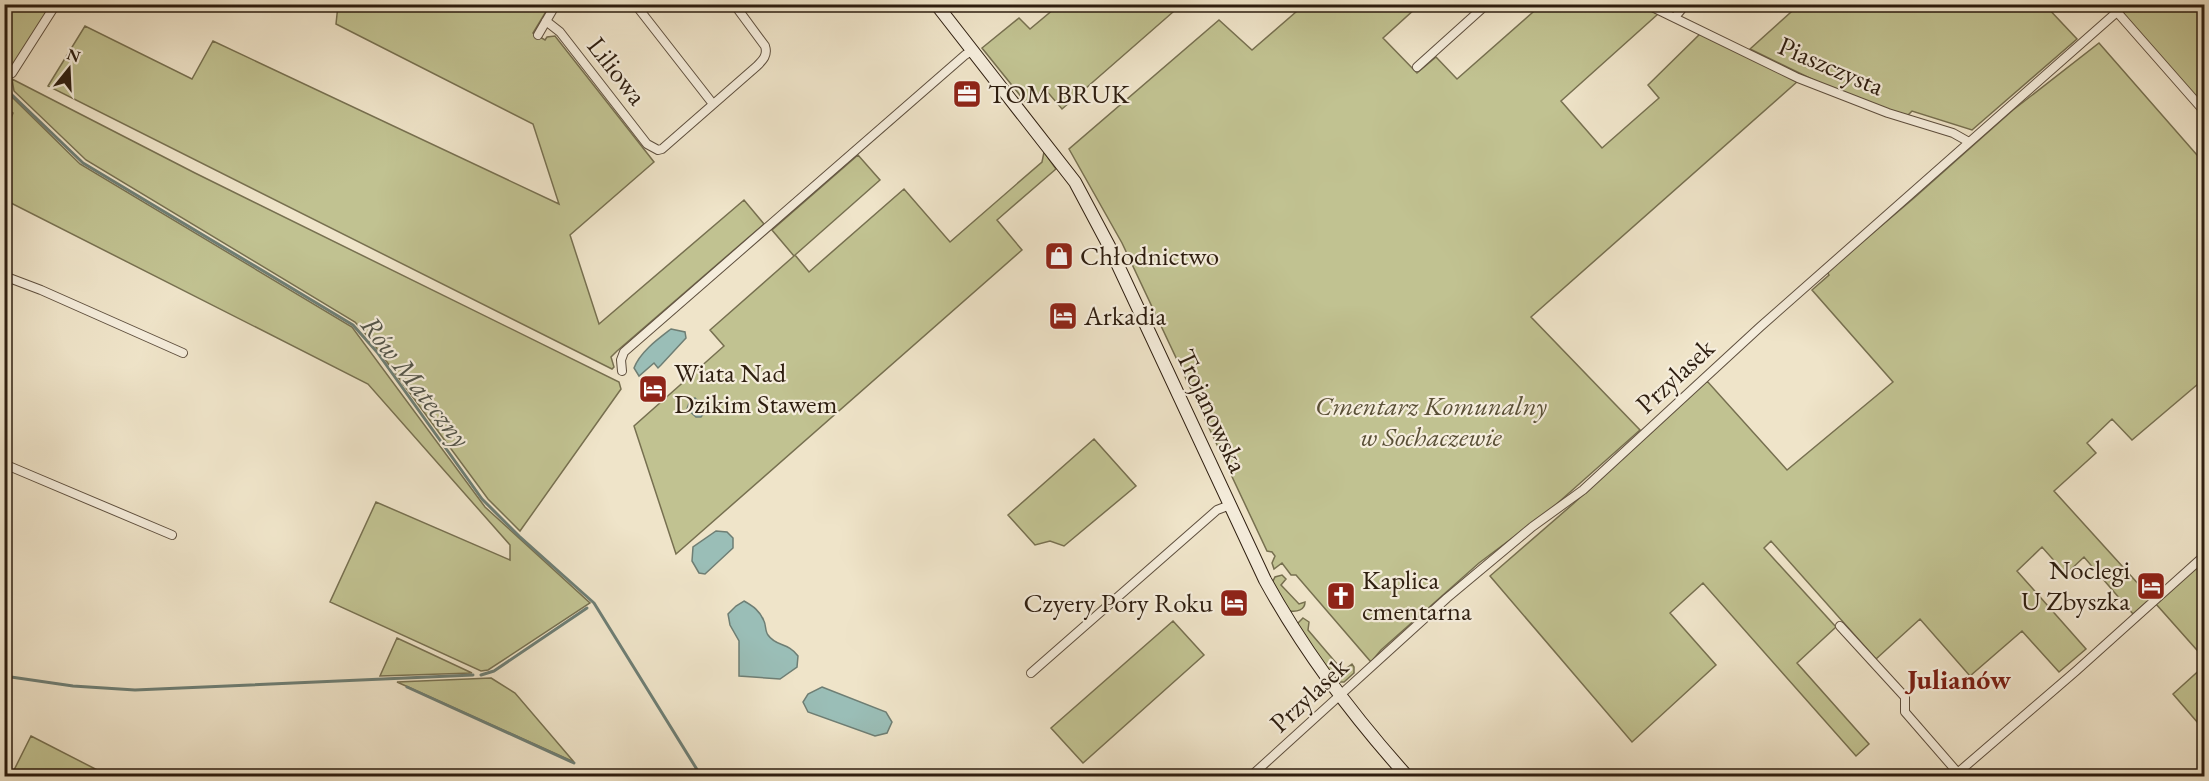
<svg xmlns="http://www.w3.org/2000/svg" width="2209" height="781" font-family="'EB Garamond',serif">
  <rect width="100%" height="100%" fill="#efe4c9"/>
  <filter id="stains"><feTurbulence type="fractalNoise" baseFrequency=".00333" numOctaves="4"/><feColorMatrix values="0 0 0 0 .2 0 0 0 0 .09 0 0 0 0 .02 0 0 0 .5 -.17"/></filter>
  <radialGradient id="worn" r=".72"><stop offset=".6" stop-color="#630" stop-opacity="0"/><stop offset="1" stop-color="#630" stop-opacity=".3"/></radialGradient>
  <path fill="#c1c291" stroke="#777050" stroke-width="1.5" d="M 1060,4 L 1181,4 L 1181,5 L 1062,109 L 1045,89 L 1027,104 L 982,48 L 1019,18 L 1030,29 Z
    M 1800,4 L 2045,5 L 2077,39 L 1972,130 L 1912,111 L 1906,117 L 1824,85 L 1750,49 Z
    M 4,5 L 52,5 L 9,72 L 5,52 Z
    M 338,5 L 550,5 L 533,33 L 545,40 L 547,37 L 555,36 L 654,162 L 570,235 L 599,324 L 744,200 L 764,224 L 617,351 L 611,357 L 614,367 L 612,369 L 48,86 L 85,26 L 192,79 L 213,41 L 559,204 L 533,124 L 336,24 Z
    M 1304,5 L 1414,5 L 1417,7 L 1383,38 L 1417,73 L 1436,57 L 1457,79 L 1541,5 L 1638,5 L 1658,14 L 1561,101 L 1602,148 L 1659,98 L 1648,85 L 1700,34 L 1798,81 L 1531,317 L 1640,430 L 1551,509 L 1479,563 L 1381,650 L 1371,662 L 1296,575 L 1291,575 L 1282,563 L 1274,569 L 1272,563 L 1275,556 L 1272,552 L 1267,551 L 1122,243 L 1069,149 L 1219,20 L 1252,50 Z
    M 2130,5 L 2204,5 L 2204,106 L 2122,12 Z
    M 2099,43 L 2204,163 L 2204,391 L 2198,384 L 2132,440 L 2112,419 L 2087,443 L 2096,453 L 2054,491 L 2151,598 L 2133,614 L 2084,557 L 2066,574 L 2042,547 L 2017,571 L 2086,649 L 2059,672 L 2022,631 L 1970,676 L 1920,619 L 1876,659 L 1771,541 L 1764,548 L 1836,627 L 1797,663 L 1869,744 L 1856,756 L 1703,583 L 1670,613 L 1716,665 L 1632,742 L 1490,576 L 1573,504 L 1707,381 L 1787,470 L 1893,382 L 1812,290 L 1829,275 L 1827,272 L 1914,198 L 2013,110 Z
    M 4,77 L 8,93 L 80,164 L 352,327 L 485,507 L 590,603 L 488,670 L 481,671 L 330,602 L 376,502 L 510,560 L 510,545 L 368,384 L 5,200 L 5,129 L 7,129 L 13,113 L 5,107 Z
    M 12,79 L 195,173 L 619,382 L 621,389 L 520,531 L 488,499 L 370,339 L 355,322 L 86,160 L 14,91 Z
    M 1044,152 L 1056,169 L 997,220 L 1022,250 L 676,554 L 634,426 L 724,346 L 710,330 L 794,256 L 772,230 L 858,155 L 880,180 L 795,255 L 809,272 L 904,189 L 950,242 L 1042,162 Z
    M 1094,439 L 1136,486 L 1064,546 L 1050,541 L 1035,545 L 1008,515 Z
    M 2197,567 L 2204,575 L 2204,658 L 2156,604 Z
    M 1282,575 L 1286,579 L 1281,585 L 1299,604 L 1305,602 C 1305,610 1297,612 1290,611 L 1285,608 L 1272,583 L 1275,577 Z
    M 1303,618 L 1309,622 L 1308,630 L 1343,671 L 1352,664 L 1354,667 L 1354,673 L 1344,682 L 1340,682 L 1336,678 L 1333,680 L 1298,627 L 1298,623 Z
    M 1173,621 L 1204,655 L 1083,763 L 1051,728 Z
    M 397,638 L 472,673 L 380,676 Z
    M 2204,666 L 2204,730 L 2173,694 Z
    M 491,678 L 515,693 L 574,762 L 397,682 Z
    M 31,736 L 109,776 L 11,776 Z"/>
  <path fill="#9abeb7" stroke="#6e7e74" stroke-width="1.5" d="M 671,329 L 685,332 L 686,338 L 661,365 L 658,368 L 654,363 L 639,376 L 634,368 C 640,352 658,339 671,329 Z
    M 695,398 L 706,410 L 701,417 L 696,417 L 687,409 L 690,400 Z
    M 716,531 L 727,532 L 733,538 L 733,548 L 705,574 L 699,573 L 692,561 L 693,547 Z
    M 744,601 C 753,606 760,611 764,621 C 766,625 765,631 768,635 C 776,647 788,642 798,656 L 797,667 L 780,679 L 739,676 L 739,641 L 730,625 L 728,614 L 736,606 Z
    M 822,687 L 886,712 L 892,722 L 887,733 L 875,736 L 808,712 L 803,702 L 808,694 Z"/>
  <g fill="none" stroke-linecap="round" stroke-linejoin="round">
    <path stroke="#6e7e74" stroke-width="3" d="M 4,65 L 11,94 L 83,163 L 353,325 L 377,352 L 482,499 L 519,536 L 594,603 L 701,776
      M 481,675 L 494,671 L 587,608
      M 4,676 L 73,686 L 135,690 L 473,675
      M 407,687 L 574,763"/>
    <g stroke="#5e4f3e" stroke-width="10">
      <path id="street" d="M 635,4 L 713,104
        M 1646,4 L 1798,78 L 1888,113 L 1953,133 L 1969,142
        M 2117,12 L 2204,111
        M 1675,17 L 1686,4
        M 546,21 L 560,32 L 647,144 L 658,150 L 662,149 L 757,66 C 763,60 768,55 765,46 L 734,4
        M 538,35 L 556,4
        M 1417,67 L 1487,4
        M 12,73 L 56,4
        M 4,276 L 41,290 L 183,353
        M 622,371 L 621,360 L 624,352 L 965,55 L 973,50
        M 4,464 L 172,535
        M 1840,626 L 1905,697 L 1905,712 L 1958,773
        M 1031,673 L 1217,510 L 1230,505
        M 1251,776 L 1447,598 L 1532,527 L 1583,490 L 1760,327 L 2126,4
        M 1954,776 L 2076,671 L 2204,556"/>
    </g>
    <g stroke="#2d1d0f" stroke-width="14">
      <path id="secondary" d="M 936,4 L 1075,182 L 1109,246 L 1265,580 C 1304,651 1353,716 1407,776"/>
    </g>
    <use href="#street" stroke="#f5eddc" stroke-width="8"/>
    <use href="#secondary" stroke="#f5eddc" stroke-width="12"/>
  </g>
  <defs>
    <g id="office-square" transform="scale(1.5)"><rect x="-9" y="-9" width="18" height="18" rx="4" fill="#8f2418" stroke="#f5eddc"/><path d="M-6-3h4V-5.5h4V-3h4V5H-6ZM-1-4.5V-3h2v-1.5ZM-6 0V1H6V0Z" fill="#fff"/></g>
    <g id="shop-square" transform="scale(1.5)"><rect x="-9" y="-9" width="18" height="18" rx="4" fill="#8f2418" stroke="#f5eddc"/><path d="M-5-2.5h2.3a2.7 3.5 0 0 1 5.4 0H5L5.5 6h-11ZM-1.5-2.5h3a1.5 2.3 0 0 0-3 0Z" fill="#fff"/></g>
    <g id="hotel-square" transform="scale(1.5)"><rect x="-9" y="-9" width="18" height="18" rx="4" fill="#8f2418" stroke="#f5eddc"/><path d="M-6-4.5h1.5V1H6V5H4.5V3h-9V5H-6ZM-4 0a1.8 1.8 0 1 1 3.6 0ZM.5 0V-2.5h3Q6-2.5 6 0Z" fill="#fff"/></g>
    <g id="church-square" transform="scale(1.5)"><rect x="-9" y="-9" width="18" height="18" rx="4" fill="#8f2418" stroke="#f5eddc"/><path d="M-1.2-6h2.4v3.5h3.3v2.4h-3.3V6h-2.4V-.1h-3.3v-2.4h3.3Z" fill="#fff"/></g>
  </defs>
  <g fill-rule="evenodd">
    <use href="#office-square" x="967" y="94"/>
    <use href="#shop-square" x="1059" y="256"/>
    <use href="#hotel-square" x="1063" y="316"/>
    <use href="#hotel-square" x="653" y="389"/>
    <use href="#hotel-square" x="2151" y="586"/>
    <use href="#church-square" x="1341" y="596"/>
    <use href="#hotel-square" x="1234" y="603"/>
  </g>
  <g text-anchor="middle" stroke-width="4.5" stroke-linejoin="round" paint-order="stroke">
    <g font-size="27" fill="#2d1d0f" stroke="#f5eddc">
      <text transform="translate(1831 66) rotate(23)" y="9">Piaszczysta</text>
      <text transform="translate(617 71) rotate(52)" y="9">Liliowa</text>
      <text transform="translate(1675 376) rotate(-43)" y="9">Przylasek</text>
      <text transform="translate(1212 411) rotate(65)" y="9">Trojanowska</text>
      <text transform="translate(1309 695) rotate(-43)" y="9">Przylasek</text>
    </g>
    <g font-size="27" fill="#2d1d0f" stroke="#f5eddc" text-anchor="start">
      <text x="988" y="103">TOM BRUK</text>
      <text x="1080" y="265">Chłodnictwo</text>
      <text x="1084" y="325">Arkadia</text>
      <text x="674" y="382">Wiata Nad<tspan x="674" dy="31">Dzikim Stawem</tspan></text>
      <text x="2130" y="579" text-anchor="end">Noclegi<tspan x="2130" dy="31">U Zbyszka</tspan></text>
      <text x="1362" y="589">Kaplica<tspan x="1362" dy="31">cmentarna</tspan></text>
      <text x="1213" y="612" text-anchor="end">Czyery Pory Roku</text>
    </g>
    <g font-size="27" font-style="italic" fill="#594f36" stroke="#f5eddc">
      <text x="1431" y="415">Cmentarz Komunalny<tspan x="1431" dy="31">w Sochaczewie</tspan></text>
    </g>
    <g font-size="28" font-style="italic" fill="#53554a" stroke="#f5eddc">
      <text transform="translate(416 381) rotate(52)" y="10">Rów Mateczny</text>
    </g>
    <g font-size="28" font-weight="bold" fill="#7a1f14" stroke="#f5eddc">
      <text x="1959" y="689">Julianów</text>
    </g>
  </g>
  <rect width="2209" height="781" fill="none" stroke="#efe4c9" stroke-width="24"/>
  <rect x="6" y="6" width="2197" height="769" fill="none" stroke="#2d1d0f" stroke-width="3"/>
  <rect x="12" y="12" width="2185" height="757" fill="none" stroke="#2d1d0f" stroke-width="1.5"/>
  <g transform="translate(69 69) rotate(18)" stroke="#f5eddc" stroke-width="4.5" paint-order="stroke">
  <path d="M0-4.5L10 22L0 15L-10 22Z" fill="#2d1d0f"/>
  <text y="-9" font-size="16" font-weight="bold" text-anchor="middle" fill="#2d1d0f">N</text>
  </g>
  <rect width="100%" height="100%" filter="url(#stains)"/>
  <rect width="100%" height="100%" fill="url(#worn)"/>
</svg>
